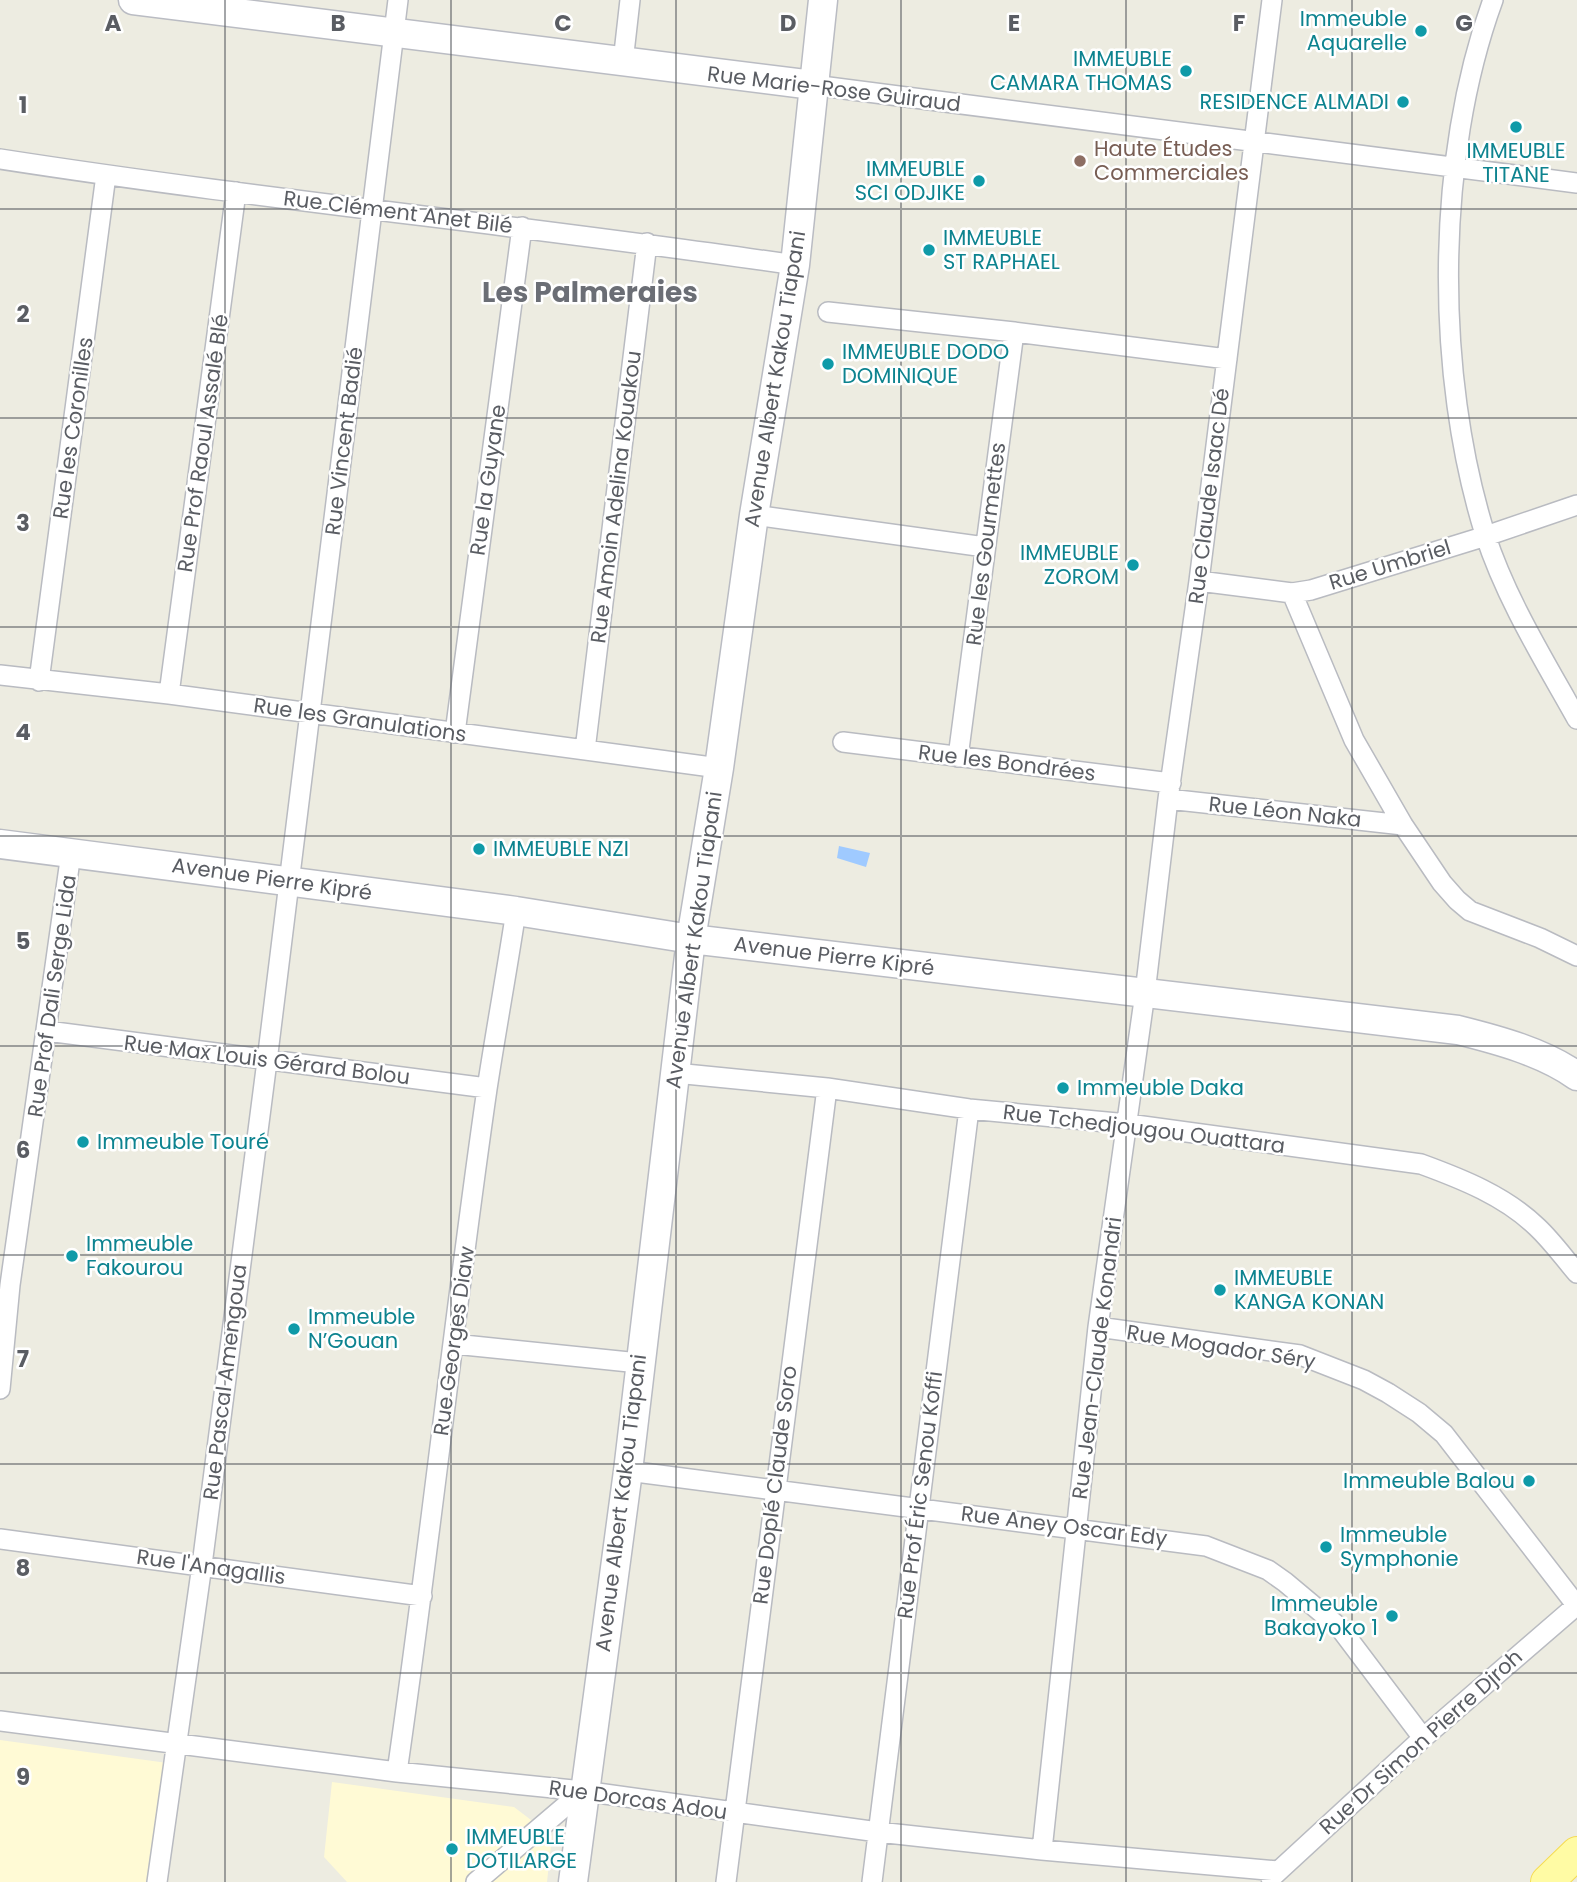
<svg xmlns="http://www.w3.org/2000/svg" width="1577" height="1882" font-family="Poppins,sans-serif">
  <rect width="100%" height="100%" fill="#edece1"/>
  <path fill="#fffad5" d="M 0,1740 L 182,1765 L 166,1882 L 0,1882 Z
    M 332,1782 L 514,1807 L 552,1836 L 547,1882 L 347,1882 L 324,1857 Z"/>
  <path fill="#9fcaff" d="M 839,846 L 870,853 L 866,867 L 837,858 Z"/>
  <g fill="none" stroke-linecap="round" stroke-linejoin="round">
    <g stroke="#b9bbc1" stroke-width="22">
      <path id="street" d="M 1493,0 C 1435,158 1435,374 1485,534 C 1506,599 1544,660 1577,719
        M 623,62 L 630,0
        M 813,85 L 1577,183
        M 0,159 C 264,200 531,226 795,265
        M 828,312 L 1014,332 L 1227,359
        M 754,515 L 985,547
        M 1199,581 L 1292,593 L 1311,590 L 1486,536 L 1577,505
        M 1292,593 L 1354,740 L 1403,825 L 1442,883 L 1457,900 L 1470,911 L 1540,938 L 1577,956
        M 0,675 L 169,694 L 719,768
        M 39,681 L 106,175
        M 169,694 L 236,192
        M 455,733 L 522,227
        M 843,742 L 1171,783
        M 585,750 L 647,243
        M 958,757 L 1014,332
        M 1168,799 L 1403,825
        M 47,1031 L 487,1088
        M 675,1073 L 827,1088 L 969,1109 L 1128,1124 L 1421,1164 C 1462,1179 1505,1196 1537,1227 C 1552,1241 1564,1258 1577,1273
        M 1098,1327 L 1300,1355 L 1364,1380 L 1388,1393 L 1419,1413 L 1444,1434 L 1577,1606
        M 454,1344 L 639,1363
        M 0,1389 L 10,1285 L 71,853
        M 628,1471 L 1206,1546 L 1268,1570 L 1285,1582 L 1340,1628 L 1423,1738
        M 0,1539 L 422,1596
        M 0,1721 L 397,1772 L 583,1791 L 878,1832 L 1042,1850 L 1278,1871
        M 397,1772 C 430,1545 454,1316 487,1089 C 496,1030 507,970 516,911
        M 1042,1850 L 1098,1327 L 1145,993 L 1168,799 L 1199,581 L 1272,0
        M 1271,1878 L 1423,1738 L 1577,1605
        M 157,1882 L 202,1565 L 267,1061 L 398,0
        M 476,1882 L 583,1791
        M 726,1882 L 827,1088
        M 872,1882 L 969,1109"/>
    </g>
    <g stroke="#babcc3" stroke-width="31">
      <path id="secondary" d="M 133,0 L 813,85
        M 0,844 L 516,911 L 691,939 L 1458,1030 C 1498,1040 1543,1052 1577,1076
        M 573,1882 L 628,1471 L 691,939 L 719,768 L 754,515 L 795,265 L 823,0"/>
    </g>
    <g stroke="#f5db53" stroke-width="34">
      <path id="primary" d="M 1547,1882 L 1577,1853"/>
    </g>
    <use href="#street" stroke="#fff" stroke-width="19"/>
    <use href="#secondary" stroke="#fff" stroke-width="28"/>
    <use href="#primary" stroke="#fffba4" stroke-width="32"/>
  </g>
  <path fill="none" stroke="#5a5d63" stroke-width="2" stroke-opacity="0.55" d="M 225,0 L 225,1882M 451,0 L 451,1882M 676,0 L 676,1882M 901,0 L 901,1882M 1126,0 L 1126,1882M 1352,0 L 1352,1882M 0,209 L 1577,209M 0,418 L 1577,418M 0,627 L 1577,627M 0,836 L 1577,836M 0,1046 L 1577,1046M 0,1255 L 1577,1255M 0,1464 L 1577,1464M 0,1673 L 1577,1673"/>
  <g fill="#0f9aa8" stroke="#fff" stroke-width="2.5">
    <circle cx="1421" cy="31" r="7"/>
    <circle cx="1186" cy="71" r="7"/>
    <circle cx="1403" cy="102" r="7"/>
    <circle cx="1516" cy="127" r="7"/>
    <circle cx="979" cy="181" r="7"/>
    <circle cx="929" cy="250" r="7"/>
    <circle cx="828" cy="364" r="7"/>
    <circle cx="1133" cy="565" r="7"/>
    <circle cx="479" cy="849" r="7"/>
    <circle cx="1063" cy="1088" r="7"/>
    <circle cx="83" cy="1142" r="7"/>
    <circle cx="72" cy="1256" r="7"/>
    <circle cx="1220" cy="1290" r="7"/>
    <circle cx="294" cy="1329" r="7"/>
    <circle cx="1529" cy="1481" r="7"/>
    <circle cx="1326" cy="1547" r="7"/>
    <circle cx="1392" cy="1616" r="7"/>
    <circle cx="452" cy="1849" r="7"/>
  </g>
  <circle fill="#8d6e63" stroke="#fff" stroke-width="2.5" cx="1080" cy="161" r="7"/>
  <g text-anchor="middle" stroke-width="5" stroke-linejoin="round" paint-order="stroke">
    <g font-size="21" fill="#0d838f" stroke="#fff" text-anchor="start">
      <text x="1407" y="26" text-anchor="end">Immeuble<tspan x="1407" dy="24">Aquarelle</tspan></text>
      <text x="1172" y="66" text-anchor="end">IMMEUBLE<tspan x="1172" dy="24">CAMARA THOMAS</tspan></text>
      <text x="1389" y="109" text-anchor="end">RESIDENCE ALMADI</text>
      <text x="1516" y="158" text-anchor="middle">IMMEUBLE<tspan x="1516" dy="24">TITANE</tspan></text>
      <text x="965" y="176" text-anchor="end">IMMEUBLE<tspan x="965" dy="24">SCI ODJIKE</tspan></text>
      <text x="943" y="245">IMMEUBLE<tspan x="943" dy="24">ST RAPHAEL</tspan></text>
      <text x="842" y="359">IMMEUBLE DODO<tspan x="842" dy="24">DOMINIQUE</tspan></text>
      <text x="1119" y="560" text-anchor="end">IMMEUBLE<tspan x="1119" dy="24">ZOROM</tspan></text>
      <text x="493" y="856">IMMEUBLE NZI</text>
      <text x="1077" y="1095">Immeuble Daka</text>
      <text x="97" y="1149">Immeuble Touré</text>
      <text x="86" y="1251">Immeuble<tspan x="86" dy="24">Fakourou</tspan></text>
      <text x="1234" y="1285">IMMEUBLE<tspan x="1234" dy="24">KANGA KONAN</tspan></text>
      <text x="308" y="1324">Immeuble<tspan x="308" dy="24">N’Gouan</tspan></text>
      <text x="1515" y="1488" text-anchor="end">Immeuble Balou</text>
      <text x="1340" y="1542">Immeuble<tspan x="1340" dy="24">Symphonie</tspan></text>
      <text x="1378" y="1611" text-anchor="end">Immeuble<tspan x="1378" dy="24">Bakayoko 1</tspan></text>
      <text x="466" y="1844">IMMEUBLE<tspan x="466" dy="24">DOTILARGE</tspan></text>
    </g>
    <g font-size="21" fill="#5a5d63" stroke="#fff">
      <text transform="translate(834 89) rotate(7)" y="7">Rue Marie-Rose Guiraud</text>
      <text transform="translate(398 212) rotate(7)" y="7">Rue Clément Anet Bilé</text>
      <text transform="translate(775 379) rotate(-81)" y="7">Avenue Albert Kakou Tiapani</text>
      <text transform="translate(73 428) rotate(-82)" y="7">Rue les Coronilles</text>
      <text transform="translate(344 441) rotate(-83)" y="7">Rue Vincent Badié</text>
      <text transform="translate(203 443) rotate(-82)" y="7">Rue Prof Raoul Assalé Blé</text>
      <text transform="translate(488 480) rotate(-82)" y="7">Rue la Guyane</text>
      <text transform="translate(1209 496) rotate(-83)" y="7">Rue Claude Isaac Dé</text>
      <text transform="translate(616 497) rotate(-83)" y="7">Rue Amoin Adelina Kouakou</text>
      <text transform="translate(986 544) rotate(-83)" y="7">Rue les Gourmettes</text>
      <text transform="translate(1390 565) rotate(-17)" y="7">Rue Umbriel</text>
      <text transform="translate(360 720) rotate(8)" y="7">Rue les Granulations</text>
      <text transform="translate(1007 763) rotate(7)" y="7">Rue les Bondrées</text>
      <text transform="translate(1285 812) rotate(6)" y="7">Rue Léon Naka</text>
      <text transform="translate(272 879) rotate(8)" y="7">Avenue Pierre Kipré</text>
      <text transform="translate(694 940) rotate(-82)" y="7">Avenue Albert Kakou Tiapani</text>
      <text transform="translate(834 956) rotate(7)" y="7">Avenue Pierre Kipré</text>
      <text transform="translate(52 996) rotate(-82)" y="7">Rue Prof Dali Serge Lida</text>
      <text transform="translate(267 1060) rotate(7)" y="7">Rue Max Louis Gérard Bolou</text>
      <text transform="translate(1144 1129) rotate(7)" y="7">Rue Tchedjougou Ouattara</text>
      <text transform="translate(454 1341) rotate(-82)" y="7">Rue Georges Diaw</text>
      <text transform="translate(1221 1347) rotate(9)" y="7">Rue Mogador Séry</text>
      <text transform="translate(1097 1358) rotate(-83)" y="7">Rue Jean-Claude Konandri</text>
      <text transform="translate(225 1382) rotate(-83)" y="7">Rue Pascal Amengoua</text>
      <text transform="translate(775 1485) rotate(-83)" y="7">Rue Doplé Claude Soro</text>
      <text transform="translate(920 1495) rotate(-83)" y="7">Rue Prof Éric Senou Koffi</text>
      <text transform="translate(621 1503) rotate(-83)" y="7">Avenue Albert Kakou Tiapani</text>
      <text transform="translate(1064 1526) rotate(7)" y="7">Rue Aney Oscar Edy</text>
      <text transform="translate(211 1567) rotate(8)" y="7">Rue l'Anagallis</text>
      <text transform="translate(1421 1742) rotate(-42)" y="7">Rue Dr Simon Pierre Djroh</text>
      <text transform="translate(638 1800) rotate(8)" y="7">Rue Dorcas Adou</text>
    </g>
    <g font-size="21" fill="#785e54" stroke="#fff" text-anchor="start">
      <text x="1094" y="156">Haute Études<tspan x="1094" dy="24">Commerciales</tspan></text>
    </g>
    <g font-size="28" font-weight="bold" fill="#6b6e75" stroke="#fff">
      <text x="590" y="302">Les Palmeraies</text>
    </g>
  </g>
  <g font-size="23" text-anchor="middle" font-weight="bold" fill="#5a5d63" stroke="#fff" stroke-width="5" stroke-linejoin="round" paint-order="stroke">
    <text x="113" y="31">A</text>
    <text x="338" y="31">B</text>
    <text x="563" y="31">C</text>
    <text x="788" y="31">D</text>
    <text x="1014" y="31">E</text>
    <text x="1239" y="31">F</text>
    <text x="1464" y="31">G</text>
    <text x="23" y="113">1</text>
    <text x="23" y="322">2</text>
    <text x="23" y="531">3</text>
    <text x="23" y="740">4</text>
    <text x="23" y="949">5</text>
    <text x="23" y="1158">6</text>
    <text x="23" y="1367">7</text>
    <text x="23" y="1576">8</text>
    <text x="23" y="1785">9</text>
  </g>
</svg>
